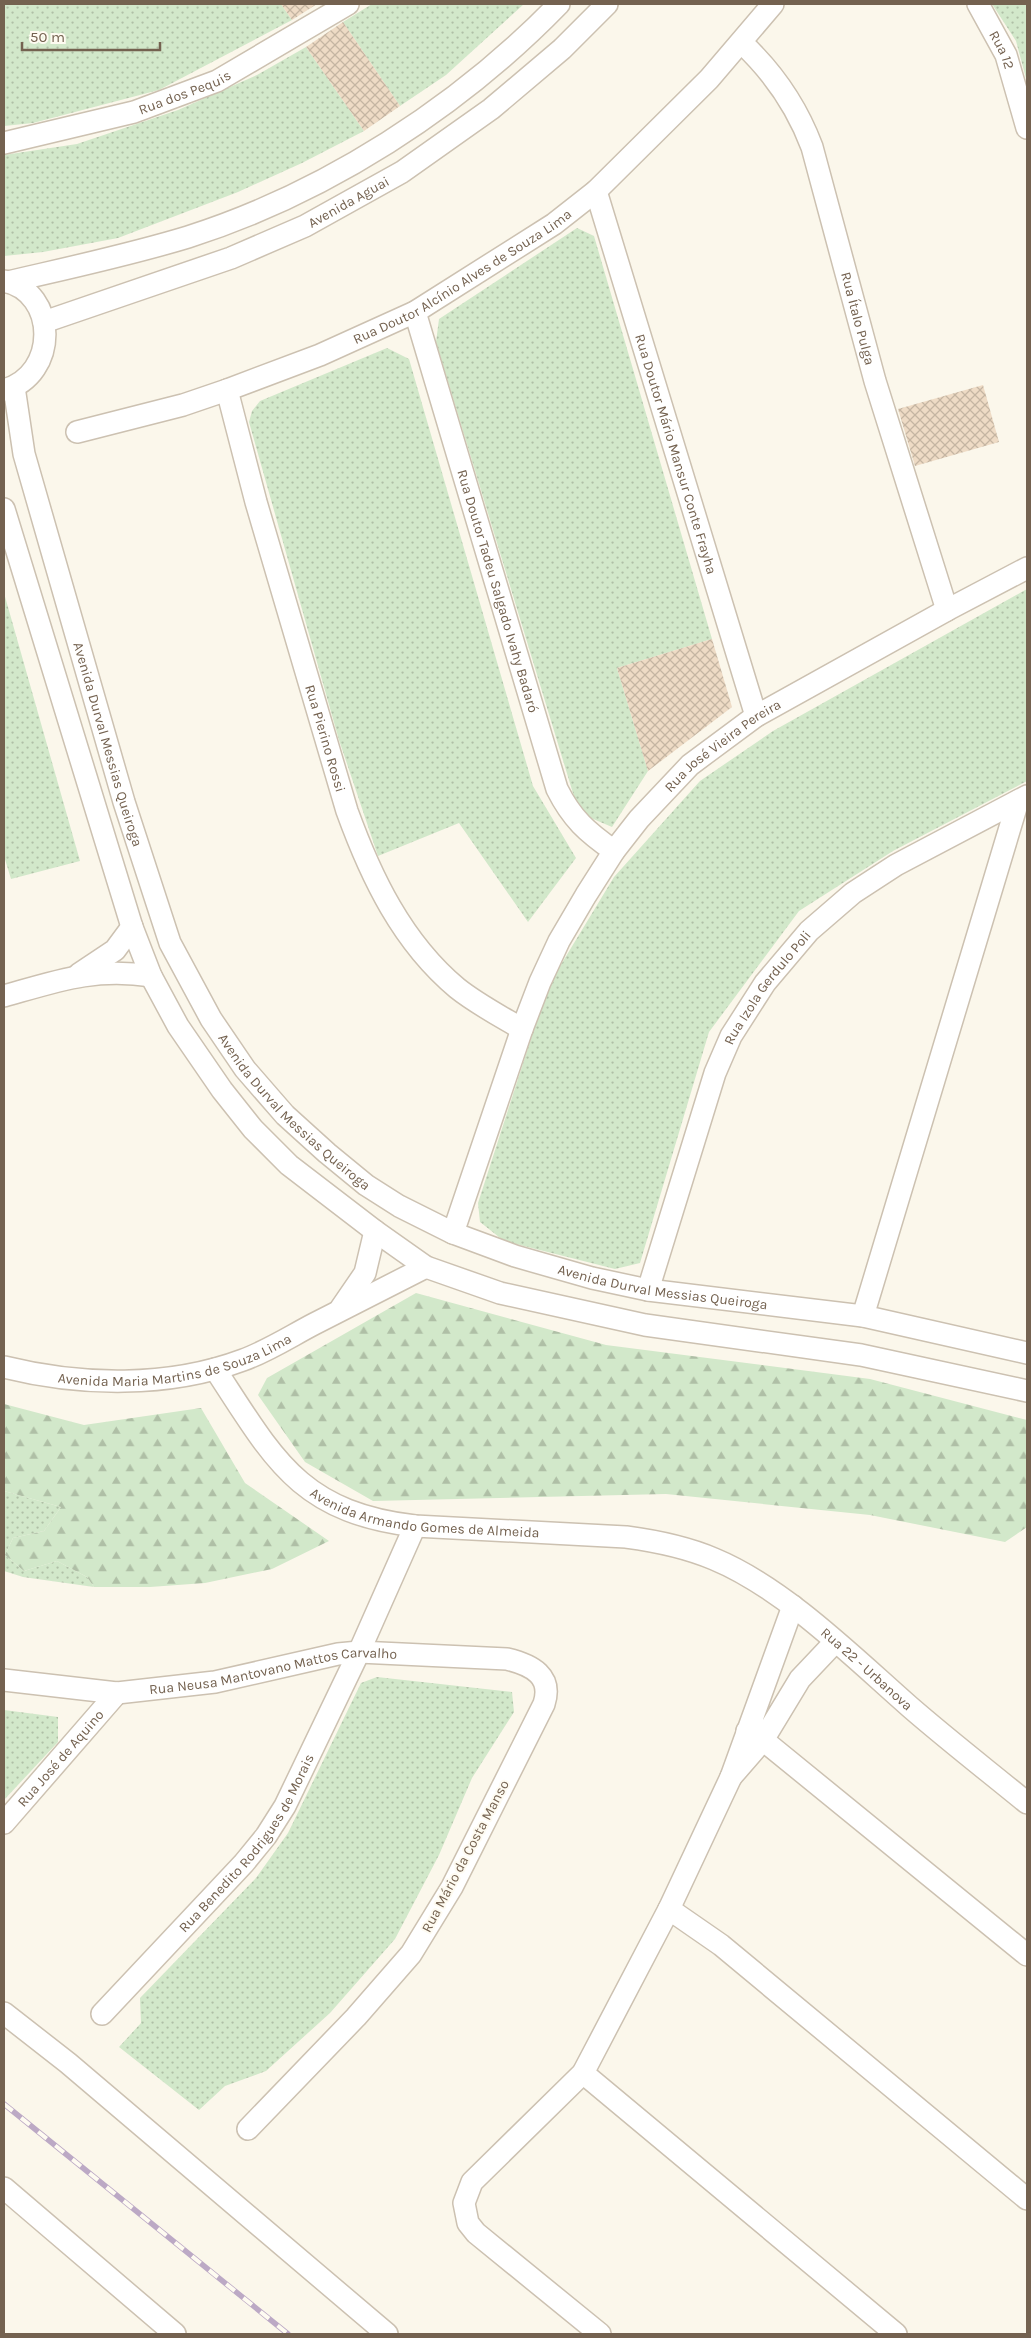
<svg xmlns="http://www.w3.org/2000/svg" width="1031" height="2338" font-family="Karla,sans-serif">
  <defs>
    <pattern id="grass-dots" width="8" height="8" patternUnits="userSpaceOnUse" patternTransform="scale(1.25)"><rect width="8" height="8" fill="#d2e8ca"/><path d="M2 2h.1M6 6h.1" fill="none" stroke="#afbfa6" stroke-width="1.8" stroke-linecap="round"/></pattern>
    <pattern id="forest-firs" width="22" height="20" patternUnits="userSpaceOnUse" patternTransform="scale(1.25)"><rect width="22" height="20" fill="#d2e8ca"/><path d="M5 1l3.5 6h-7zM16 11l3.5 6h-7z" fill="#afbfa6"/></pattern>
    <pattern id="building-cross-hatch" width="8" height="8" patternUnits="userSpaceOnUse" patternTransform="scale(1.25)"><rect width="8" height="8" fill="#eedbc5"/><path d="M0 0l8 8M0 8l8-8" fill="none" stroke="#c5b5a2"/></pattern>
  </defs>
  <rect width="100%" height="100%" fill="#fbf7eb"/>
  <path fill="url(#grass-dots)" d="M 4,4 L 281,4 L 292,20 L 159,90 L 33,123 L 4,126 Z
    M 372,4 L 524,4 L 446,75 L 400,106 L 343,22 Z
    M 992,4 L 1027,4 L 1027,82 L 1016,41 Z
    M 306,47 L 364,131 L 302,163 L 238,192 L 118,238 L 43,252 L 4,256 L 4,155 L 77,144 L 178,110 L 257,75 Z
    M 577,228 L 594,236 L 712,639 L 617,668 L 648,771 L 612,827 L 579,813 L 436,342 L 439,319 Z
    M 387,348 L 409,359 L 533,786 L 576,858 L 528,922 L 459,823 L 378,856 L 339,740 L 249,422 L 252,411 L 260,401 Z
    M 1027,589 L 1027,781 L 893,851 L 799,911 L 709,1032 L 640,1263 L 615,1269 L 504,1241 L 480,1222 L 478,1203 L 548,986 L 614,877 L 700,781 L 773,731 Z
    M 4,593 L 80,861 L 11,879 L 4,856 Z
    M 4,1491 L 61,1507 L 44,1531 L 13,1538 L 5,1555 L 24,1571 L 57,1561 L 87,1577 L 94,1587 L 23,1577 L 4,1571 Z
    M 377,1677 L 512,1692 L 514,1712 L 472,1778 L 439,1855 L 395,1939 L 330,2013 L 266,2071 L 225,2086 L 199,2110 L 119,2047 L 141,2023 L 140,1998 L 256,1878 L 288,1833 L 361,1683 Z
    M 4,1710 L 58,1717 L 58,1742 L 4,1800 Z"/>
  <path fill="url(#forest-firs)" d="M 416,1293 L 606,1345 L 870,1379 L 1027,1420 L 1027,1527 L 1005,1542 L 870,1515 L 666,1494 L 373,1501 L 305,1462 L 258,1395 L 267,1378 Z
    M 4,1404 L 84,1425 L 201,1408 L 245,1483 L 329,1541 L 272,1569 L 205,1583 L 150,1587 L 94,1587 L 87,1577 L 57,1561 L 24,1571 L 5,1555 L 13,1538 L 44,1531 L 61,1507 L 4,1491 Z"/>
  <path fill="url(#building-cross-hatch)" d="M 281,4 L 317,4 L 292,20 Z
    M 343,22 L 400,106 L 364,131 L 306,47 Z
    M 983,385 L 999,442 L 915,466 L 898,409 Z
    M 712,639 L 732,707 L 648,771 L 617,668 Z"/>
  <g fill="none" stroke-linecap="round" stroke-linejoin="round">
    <g stroke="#ccc1b1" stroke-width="24">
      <g id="minor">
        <path id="s1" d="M 978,4 L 1006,55 L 1027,128"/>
        <path id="s2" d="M 742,43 C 773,72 797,107 812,147 L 875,381 L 947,610"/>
        <path id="s3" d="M 4,143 L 134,112 L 217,81 L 348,4"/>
        <path id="s4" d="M 596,191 L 756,716"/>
        <path d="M 4,281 C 58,292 59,375 4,390"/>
        <path d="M 8,282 C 68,268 129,255 188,237 C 326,193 459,107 559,4"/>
        <path id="s5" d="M 415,312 L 557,789 C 572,819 587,832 614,851"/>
        <path id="s6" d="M 44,322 L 231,258 L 305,226 L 402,172 L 491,109 L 562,49 L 607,4"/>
        <path id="s7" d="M 14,387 L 24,454 L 124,802 L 170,943 L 211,1019 L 245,1069 L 285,1115 L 327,1153 L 366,1185 L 399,1206 L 453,1233 L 515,1256 L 592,1278 L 648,1290 L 863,1316 L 1027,1353"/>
        <path id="s8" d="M 227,390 L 256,502 L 347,811 C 371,877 402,942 457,988 C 477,1004 500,1016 522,1029"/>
        <path id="s9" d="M 77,432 L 183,405 L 227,390 L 320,355 L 415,312 L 554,224 L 596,191 L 709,79 L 773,4"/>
        <path d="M 4,509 L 132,927 L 151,976 L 178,1026 L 222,1090 L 253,1129 L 289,1165 L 375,1231 L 426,1267 L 500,1293 L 645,1325 L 861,1355 L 1027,1391"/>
        <path d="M 79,974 L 115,950 L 132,927"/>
        <path d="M 4,996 C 57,981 95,967 151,976"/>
        <path id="s10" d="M 453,1233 L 522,1029 L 540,982 L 559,941 L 586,895 L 614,851 L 639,819 L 690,765 L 756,716 L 947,610 L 1027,568"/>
        <path id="s11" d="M 648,1290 L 715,1073 L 731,1036 L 765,983 L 809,931 L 853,893 L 896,865 L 1027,796"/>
        <path d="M 341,1308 L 365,1273 L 375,1231"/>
        <path d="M 863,1316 L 1018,801"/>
        <path id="s12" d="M 4,1367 C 81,1386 168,1388 243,1360 C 268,1351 291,1336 314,1324 C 351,1305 389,1286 426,1267"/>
        <path id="s13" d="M 215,1369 C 274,1459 299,1512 415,1526 L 626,1537 C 656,1541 686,1547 714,1559 C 784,1588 853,1657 910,1707 C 948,1740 988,1771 1027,1803"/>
        <path d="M 793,1606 L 731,1777 L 763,1740 L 800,1679 L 835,1642"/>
        <path id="s14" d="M 4,1680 L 117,1693 L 215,1682 L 338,1654 L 359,1652 L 507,1659 C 532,1665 553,1676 544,1704 L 452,1887 L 411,1954 L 356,2017 L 248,2129"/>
        <path d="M 747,1731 L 763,1740 L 1027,1955"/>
        <path id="s15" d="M 4,1823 L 117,1693"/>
        <path d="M 669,1909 L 721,1945 L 1027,2199"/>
        <path d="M 4,2013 L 68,2063 L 387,2334"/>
        <path id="s16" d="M 102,2014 L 244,1863 L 266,1836 L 285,1806 L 359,1652 L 415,1526"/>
        <path d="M 583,2073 L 896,2334"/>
        <path d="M 4,2188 L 175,2334"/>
        <path d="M 600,2334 L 476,2233 L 468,2223 L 464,2203 L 472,2182 L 583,2073 L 669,1909 L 731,1777"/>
      </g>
    </g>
    <use href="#minor" stroke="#fff" stroke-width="21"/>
    <g stroke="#bca9c5" stroke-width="5.5">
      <path id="rail" d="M 4,2104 L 288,2334"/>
    </g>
    <use href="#rail" stroke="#fefbf1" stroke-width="4" stroke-dasharray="11" stroke-linecap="butt"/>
  </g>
  <g text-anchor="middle" stroke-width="4" stroke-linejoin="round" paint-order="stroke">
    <g font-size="14" fill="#746250" stroke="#fefbf1">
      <text dy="5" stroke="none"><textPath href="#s1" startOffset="52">Rua 12</textPath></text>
      <text dy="5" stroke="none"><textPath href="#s3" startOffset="188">Rua dos Pequis</textPath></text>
      <text dy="5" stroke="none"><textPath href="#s6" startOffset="328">Avenida Aguai</textPath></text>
      <text dy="5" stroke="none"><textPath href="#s9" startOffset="418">Rua Doutor Alcínio Alves de Souza Lima</textPath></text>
      <text dy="5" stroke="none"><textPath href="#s2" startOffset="304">Rua Ítalo Pulga</textPath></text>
      <text dy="5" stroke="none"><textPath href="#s4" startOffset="275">Rua Doutor Mário Mansur Conte Frayha</textPath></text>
      <text dy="5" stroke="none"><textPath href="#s5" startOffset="291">Rua Doutor Tadeu Salgado Ivahy Badaró</textPath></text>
      <text dy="5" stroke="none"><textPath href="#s8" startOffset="362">Rua Pierino Rossi</textPath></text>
      <text dy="5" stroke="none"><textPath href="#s7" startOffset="370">Avenida Durval Messias Queiroga</textPath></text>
      <text dy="5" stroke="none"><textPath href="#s10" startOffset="569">Rua José Vieira Pereira</textPath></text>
      <text dy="5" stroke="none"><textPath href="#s11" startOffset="328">Rua Izola Gerdulo Poli</textPath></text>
      <text dy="5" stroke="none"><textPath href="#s7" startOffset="790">Avenida Durval Messias Queiroga</textPath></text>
      <text dy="5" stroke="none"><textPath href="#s7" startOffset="1210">Avenida Durval Messias Queiroga</textPath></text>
      <text dy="5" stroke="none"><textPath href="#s12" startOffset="175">Avenida Maria Martins de Souza Lima</textPath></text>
      <text dy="5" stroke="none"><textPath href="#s13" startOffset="274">Avenida Armando Gomes de Almeida</textPath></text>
      <text dy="5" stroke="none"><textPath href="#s13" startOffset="758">Rua 22 - Urbanova</textPath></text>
      <text dy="5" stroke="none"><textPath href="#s14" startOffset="272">Rua Neusa Mantovano Mattos Carvalho</textPath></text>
      <text dy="5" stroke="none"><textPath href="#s15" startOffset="86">Rua José de Aquino</textPath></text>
      <text dy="5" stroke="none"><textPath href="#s16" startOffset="225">Rua Benedito Rodrigues de Morais</textPath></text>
      <text transform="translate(465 1856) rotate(-62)" y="5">Rua Mário da Costa Manso</text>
    </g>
  </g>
  <rect width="1031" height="2338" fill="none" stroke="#746250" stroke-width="10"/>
  <path d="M22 42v8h138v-8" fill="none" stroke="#746250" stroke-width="2.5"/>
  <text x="30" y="42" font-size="15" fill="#746250" stroke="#fefbf1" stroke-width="4" paint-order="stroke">50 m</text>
</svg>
